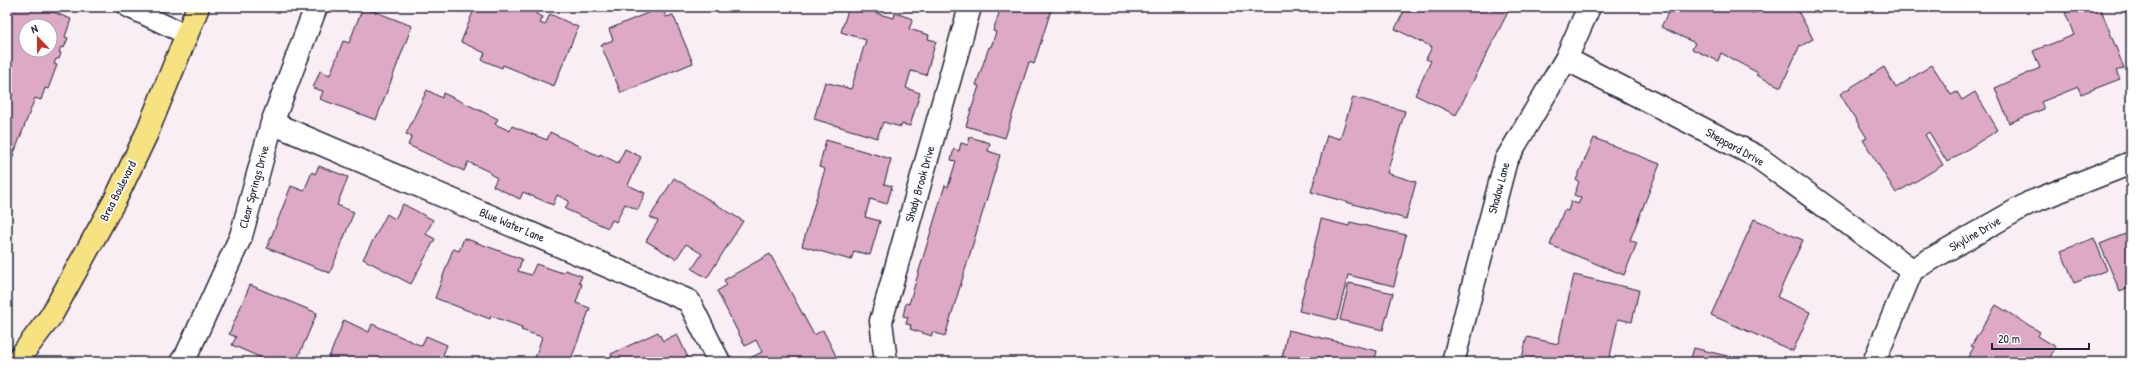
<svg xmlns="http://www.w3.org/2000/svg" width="2138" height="369" font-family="'Patrick Hand',sans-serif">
  <rect width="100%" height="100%" fill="#f8eef3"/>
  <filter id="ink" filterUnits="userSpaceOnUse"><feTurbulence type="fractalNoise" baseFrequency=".025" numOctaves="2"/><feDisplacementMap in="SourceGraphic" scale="8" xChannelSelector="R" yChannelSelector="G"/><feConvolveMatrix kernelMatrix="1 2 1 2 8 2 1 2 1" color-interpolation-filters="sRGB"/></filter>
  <g filter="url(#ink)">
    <path fill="#dda9c5" stroke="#22223b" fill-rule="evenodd" d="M 13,7 L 40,7 L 71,19 L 65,37 L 68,38 L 64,48 L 61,47 L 59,52 L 61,53 L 59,59 L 56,59 L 54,64 L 57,65 L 48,89 L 45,88 L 41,100 L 35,98 L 7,172 L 7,30 L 12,19 L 9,18 ZM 26,26 L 50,26 L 50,50 L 26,50 Z
      M 363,7 L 412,26 L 376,120 L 320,99 L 323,91 L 313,88 L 320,71 L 330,75 L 343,41 L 349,43 Z
      M 475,7 L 539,7 L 536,14 L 543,17 L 540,23 L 545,25 L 550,14 L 578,27 L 554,86 L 503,65 L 502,68 L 482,60 L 485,53 L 461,42 Z
      M 662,7 L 666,17 L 673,15 L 693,63 L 621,93 L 601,45 L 613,40 L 609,29 Z
      M 849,7 L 873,7 L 876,8 L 875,13 L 894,18 L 895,13 L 913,19 L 909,29 L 929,35 L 928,39 L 936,41 L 926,75 L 911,71 L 906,88 L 920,93 L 910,126 L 902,124 L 901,127 L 883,122 L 877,138 L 814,119 L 825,82 L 851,89 L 866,40 L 841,32 Z
      M 1001,7 L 1052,7 L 1034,64 L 1029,62 L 1005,138 L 966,126 L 979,86 L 976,85 L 989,47 L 991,47 L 996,32 L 993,31 Z
      M 1406,7 L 1498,7 L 1508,12 L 1456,115 L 1415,95 L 1431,61 L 1426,59 L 1432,47 L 1395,29 Z
      M 1671,7 L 1739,7 L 1753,13 L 1765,7 L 1796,7 L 1813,39 L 1801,46 L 1800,45 L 1781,87 L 1756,75 L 1758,73 L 1721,53 L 1718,61 L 1692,49 L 1695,43 L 1661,27 Z
      M 2063,7 L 2100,7 L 2124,68 L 2116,71 L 2120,79 L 2081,94 L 2078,87 L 2041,102 L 2044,109 L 2009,123 L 1995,88 L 2040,68 L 2033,51 L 2074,35 Z
      M 1932,65 L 1951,95 L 1957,92 L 1962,100 L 1975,92 L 1998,130 L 1947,162 L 1929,132 L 1925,135 L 1943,165 L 1896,193 L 1863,140 L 1867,138 L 1840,94 L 1884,67 L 1896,88 Z
      M 427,90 L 442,98 L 443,93 L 498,119 L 495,124 L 510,131 L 512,126 L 547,140 L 550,132 L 599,156 L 600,154 L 618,163 L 625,149 L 641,157 L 628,185 L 645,193 L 638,210 L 625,204 L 616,222 L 612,220 L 608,228 L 565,209 L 569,201 L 557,195 L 553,205 L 523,192 L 520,199 L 493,186 L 497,178 L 490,174 L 490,172 L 468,162 L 464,171 L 408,145 L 412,136 L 406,134 Z
      M 1353,97 L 1405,111 L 1387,173 L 1416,182 L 1406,219 L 1311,192 L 1327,135 L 1340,139 Z
      M 970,137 L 990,143 L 988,151 L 1000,155 L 945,336 L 932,332 L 932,336 L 910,329 L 911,325 L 906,324 L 908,317 L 903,316 L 906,303 L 909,304 L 945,185 L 948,187 L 956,161 L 951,160 L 954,149 L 959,151 L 961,143 L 968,145 Z
      M 1594,138 L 1660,164 L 1630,240 L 1637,243 L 1624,275 L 1550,245 L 1564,210 L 1568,211 L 1571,201 L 1578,204 L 1581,198 L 1574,195 L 1579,182 L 1576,180 Z
      M 826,140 L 891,159 L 884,184 L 892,186 L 887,204 L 870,199 L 865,217 L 880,221 L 870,255 L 854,251 L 851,260 L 802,246 L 825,169 L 819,167 Z
      M 319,166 L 348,177 L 337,205 L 354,212 L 330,273 L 267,248 L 291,186 L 304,191 L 312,172 L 315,174 Z
      M 674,178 L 743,221 L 707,278 L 692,269 L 702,254 L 686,244 L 676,259 L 646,241 L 658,221 L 650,217 Z
      M 403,204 L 433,220 L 426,234 L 435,239 L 411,284 L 363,259 L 387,214 L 395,219 Z
      M 1321,219 L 1349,226 L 1350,222 L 1406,235 L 1394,286 L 1348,275 L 1337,320 L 1299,311 Z
      M 1754,219 L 1803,240 L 1777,297 L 1810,312 L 1793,351 L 1711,315 Z
      M 2125,234 L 2129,243 L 2131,242 L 2131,287 L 2120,292 L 2100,244 Z
      M 464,238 L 522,259 L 518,271 L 531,275 L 536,264 L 563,273 L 565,270 L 582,276 L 579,283 L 582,284 L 576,303 L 590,308 L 570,362 L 546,362 L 535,358 L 542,337 L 521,330 L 522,327 L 491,316 L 490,319 L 435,298 L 453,249 L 459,251 Z
      M 2094,238 L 2107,270 L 2074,283 L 2061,251 Z
      M 770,254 L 814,335 L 823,330 L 839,362 L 755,362 L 752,357 L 762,352 L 756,340 L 745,346 L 717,291 L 727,285 L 724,280 Z
      M 1574,275 L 1639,290 L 1632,322 L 1618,319 L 1609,361 L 1521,362 L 1527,337 L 1558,344 Z
      M 1349,283 L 1393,293 L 1383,330 L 1340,320 Z
      M 250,285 L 317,313 L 296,362 L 271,362 L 232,345 L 236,337 L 229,334 Z
      M 1996,305 L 2040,332 L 2038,336 L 2056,347 L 2047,362 L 1965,362 L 1974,347 L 1971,346 Z
      M 344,320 L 369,332 L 372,324 L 422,346 L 426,336 L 447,345 L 443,355 L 459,362 L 327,362 Z
      M 1288,330 L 1377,351 L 1374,362 L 1281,362 Z
      M 658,332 L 663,341 L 677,334 L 690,362 L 615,362 L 611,354 Z
      M 1694,348 L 1752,362 L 1690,362 Z"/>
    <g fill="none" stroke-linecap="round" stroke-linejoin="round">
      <g stroke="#22223b" stroke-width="22">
        <path id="lane" d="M 127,7 L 187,35"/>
      </g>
      <g stroke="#22223b" stroke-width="25">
        <path id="street" d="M 1566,59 L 1756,156 L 1912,270
          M 272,123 L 689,301 L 719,362
          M 181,362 L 187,354 L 241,236 L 272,123 L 316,7
          M 886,362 L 881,321 L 970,7
          M 1453,362 L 1506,160 L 1566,59 L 1589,7"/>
      </g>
      <g stroke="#22223b" stroke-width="25">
        <path id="secondary" d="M 1874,362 L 1912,270 L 2029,203 L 2131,163"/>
      </g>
      <g stroke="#22223b" stroke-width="25">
        <path id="primary" d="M 16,362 L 51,316 L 115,200 L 146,135 L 198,7"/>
      </g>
      <use href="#lane" stroke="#fff" stroke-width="19"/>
      <use href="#street" stroke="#fff" stroke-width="22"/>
      <use href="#secondary" stroke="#fff" stroke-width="22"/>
      <use href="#primary" stroke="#f7e281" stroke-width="22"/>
    </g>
  </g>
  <g text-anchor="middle" stroke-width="3.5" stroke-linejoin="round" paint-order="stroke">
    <g font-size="12" fill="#22223b" stroke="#fff">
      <text transform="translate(1735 147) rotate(29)" y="4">Sheppard Drive</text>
      <text transform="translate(920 184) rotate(-74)" y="4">Shady Brook Drive</text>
      <text transform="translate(254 187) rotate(-75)" y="4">Clear Springs Drive</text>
      <text transform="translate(1499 188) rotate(-75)" y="4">Shadow Lane</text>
      <text transform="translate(118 191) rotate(-63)" y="4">Brea Boulevard</text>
      <text transform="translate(512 225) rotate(23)" y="4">Blue Water Lane</text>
      <text transform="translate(1975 234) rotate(-30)" y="4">Skyline Drive</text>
    </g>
  </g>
  <rect width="2138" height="369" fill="none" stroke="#fff" stroke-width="24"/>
  <rect x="12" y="12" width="2114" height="345" fill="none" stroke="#22223b" stroke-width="1.5" filter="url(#ink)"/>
  <g transform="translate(38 38) rotate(338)"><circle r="19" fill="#ffffff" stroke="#a7a7b1"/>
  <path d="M0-3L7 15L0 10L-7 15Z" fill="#c8321e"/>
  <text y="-6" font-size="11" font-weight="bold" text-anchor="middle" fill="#22223b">N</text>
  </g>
  <path d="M1992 343v6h97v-6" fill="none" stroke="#22223b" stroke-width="2"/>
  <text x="1998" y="343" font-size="12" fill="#22223b" stroke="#ffffff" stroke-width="3" paint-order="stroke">20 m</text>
</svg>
